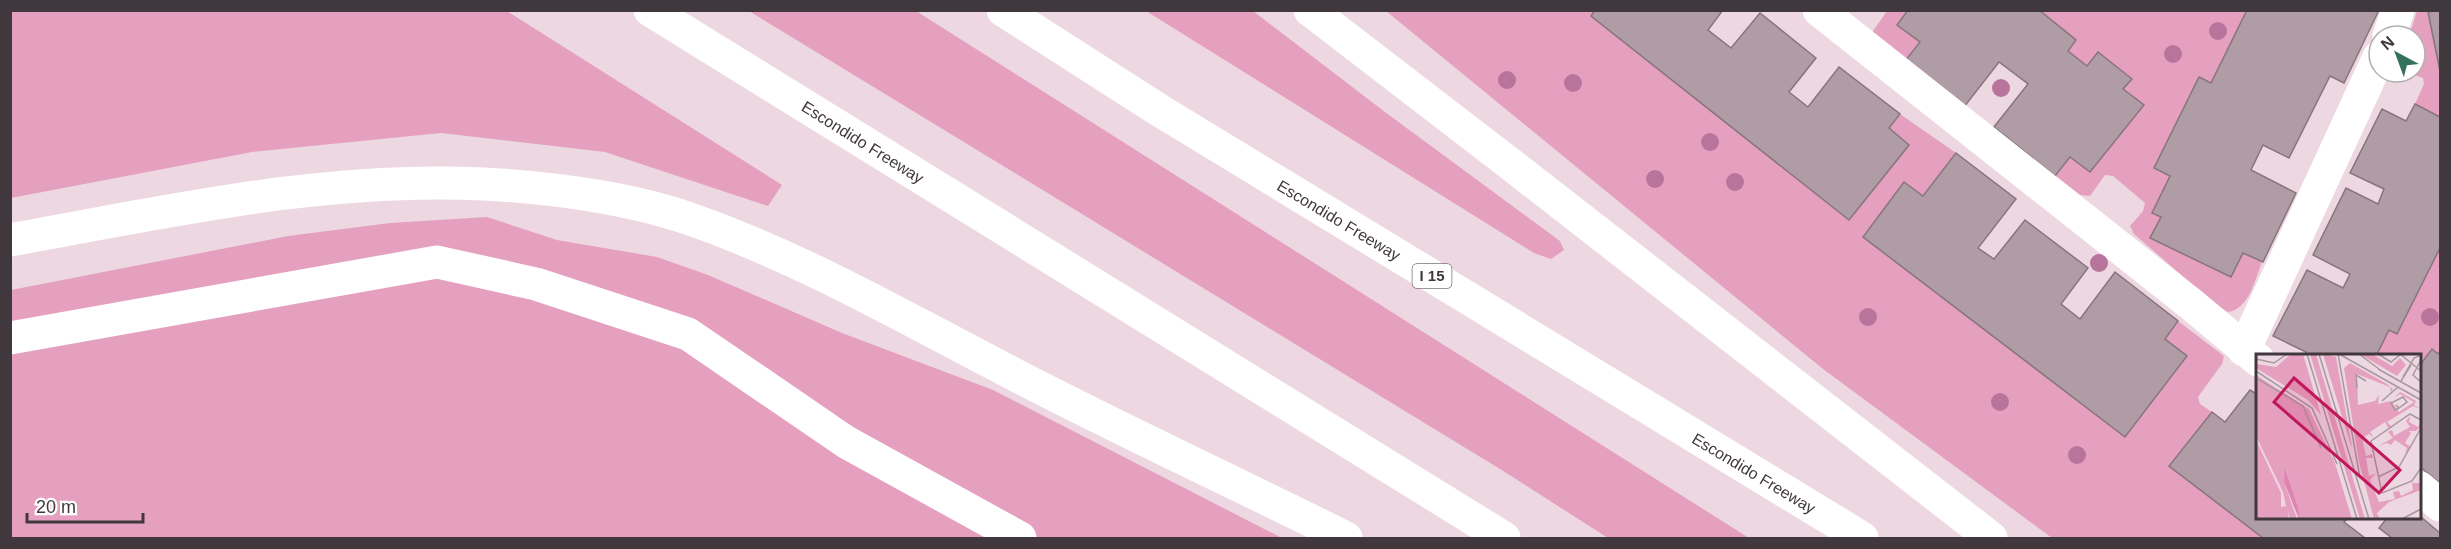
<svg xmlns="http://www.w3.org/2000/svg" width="2451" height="549" font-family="Arial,sans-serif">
  <rect width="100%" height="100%" fill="#edd8e1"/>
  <path fill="#e5a0c0" d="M 11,10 L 507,11 L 782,185 L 768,206 L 605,152 L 441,133 L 252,152 L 11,198 Z
    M 749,11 L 916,11 L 1749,538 L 1608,538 L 1500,469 Z
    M 1146,11 L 1253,11 L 1385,112 L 1560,241 L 1564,250 L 1551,259 L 1534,253 Z
    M 1386,11 L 1595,11 L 1591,16 L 1849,220 L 1909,145 L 1889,128 L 1900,114 L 1956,153 L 1923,196 L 1904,182 L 1863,237 L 2125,437 L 2187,356 L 2165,339 L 2178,321 L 2224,356 L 2222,364 L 2198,397 L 2200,404 L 2212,412 L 2170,466 L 2263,538 L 2052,538 L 1823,369 Z
    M 1887,11 L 1908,11 L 1897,25 L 1920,42 L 1905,61 L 1873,39 L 1873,31 Z
    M 2039,11 L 2247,11 L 2211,83 L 2199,77 L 2154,168 L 2170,176 L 2152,213 L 2161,217 L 2151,238 L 2231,277 L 2243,253 L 2262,262 C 2255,280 2249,309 2228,312 L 2216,305 L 2134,234 L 2130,226 L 2143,211 L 2145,203 L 2113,176 L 2105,175 L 2090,196 L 2080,195 L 2055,176 L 2070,157 L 2090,172 L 2143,105 L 2123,89 L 2131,78 L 2098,52 L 2087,66 L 2068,51 L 2076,40 Z
    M 2417,11 L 2439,11 L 2429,13 L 2440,71 L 2440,117 L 2415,104 L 2424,84 L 2423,78 L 2406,72 L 2415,72 L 2415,36 L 2409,36 Z
    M 487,217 L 557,240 L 657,257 L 708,275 L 842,333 L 993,390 L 1282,538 L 11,538 L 11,290 L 288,236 L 390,223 Z
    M 2440,248 L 2440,351 L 2438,354 L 2432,349 L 2420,365 L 2420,356 L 2376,356 L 2389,330 L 2397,334 Z"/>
  <path fill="#af9ca4" stroke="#87747c" stroke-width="1.5" d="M 1595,10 L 1723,10 L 1708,30 L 1731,48 L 1760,13 L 1816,58 L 1789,92 L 1808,107 L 1839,67 L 1900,114 L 1889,128 L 1909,145 L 1849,220 L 1591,16 Z
    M 1908,10 L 2039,10 L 2076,40 L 2068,51 L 2087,66 L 2098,52 L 2132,79 L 2123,89 L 2144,105 L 2090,172 L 2070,157 L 2055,176 L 1994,127 L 2028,84 L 1999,62 L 1964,107 L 1905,61 L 1920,42 L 1897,25 Z
    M 2247,10 L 2379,10 L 2344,83 L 2330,76 L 2289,158 L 2263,145 L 2251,170 L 2296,193 L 2263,262 L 2243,253 L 2231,277 L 2150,238 L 2161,217 L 2152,213 L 2170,176 L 2154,168 L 2199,77 L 2211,83 Z
    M 2440,10 L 2440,71 L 2428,12 Z
    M 2415,104 L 2440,117 L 2440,248 L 2397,334 L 2389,330 L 2376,356 L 2304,356 L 2306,352 L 2273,336 L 2307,270 L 2343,288 L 2350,274 L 2313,255 L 2346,188 L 2378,204 L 2384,189 L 2350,173 L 2382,109 L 2406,121 Z
    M 1956,153 L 2016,199 L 1978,248 L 1994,259 L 2025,220 L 2088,268 L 2061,304 L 2080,319 L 2115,272 L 2178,321 L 2165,339 L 2187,356 L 2125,437 L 1863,237 L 1904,182 L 1923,196 Z
    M 2432,349 L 2438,354 L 2440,351 L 2440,483 L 2420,467 L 2420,365 Z
    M 2250,390 L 2258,395 L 2258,518 L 2348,518 L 2344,522 L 2365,538 L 2263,538 L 2169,466 L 2212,412 L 2225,422 Z
    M 2420,516 L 2440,533 L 2440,538 L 2392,538 L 2379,528 L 2387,518 Z"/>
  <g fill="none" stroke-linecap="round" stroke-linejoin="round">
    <path stroke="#fff" stroke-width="33" d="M 1819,10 L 2191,304 L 2258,360
      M 2389,36 L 2398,10
      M 10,338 L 437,262 L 536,284 L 688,334 L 846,442 L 1020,538
      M 2244,350 L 2379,57
      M 2420,488 L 2440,505"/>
    <path stroke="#fff" stroke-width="33" d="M 650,10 L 1504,538
      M 1003,10 L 1159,110 L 1862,538
      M 1310,10 L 1509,163 L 1991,538
      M 10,240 C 166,212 324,176 483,184 C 549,187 631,198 693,220 C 812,262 921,327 1033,384 C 1136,437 1242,486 1346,538"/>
  </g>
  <g fill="#b9749b">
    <circle cx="2218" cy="31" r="9"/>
    <circle cx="2173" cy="54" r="9"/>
    <circle cx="1507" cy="80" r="9"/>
    <circle cx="1573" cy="83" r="9"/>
    <circle cx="2001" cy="88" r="9"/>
    <circle cx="1710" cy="142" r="9"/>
    <circle cx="1655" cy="179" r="9"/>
    <circle cx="1735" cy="182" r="9"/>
    <circle cx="2099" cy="263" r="9"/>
    <circle cx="1868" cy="317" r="9"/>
    <circle cx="2430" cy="317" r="9"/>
    <circle cx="2000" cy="402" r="9"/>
    <circle cx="2077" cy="455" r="9"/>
  </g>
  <g text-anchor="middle" stroke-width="4.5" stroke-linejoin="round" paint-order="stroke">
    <rect fill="#fff" stroke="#797476" stroke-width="1.5" x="1412.5" y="264" width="39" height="24" rx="4.5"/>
    <g font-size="15" font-weight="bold" fill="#40383c">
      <text x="1432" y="281">I 15</text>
    </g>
    <g font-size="16" fill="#40383c" stroke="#fff">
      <text transform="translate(863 142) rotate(32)" y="6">Escondido Freeway</text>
      <text transform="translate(1339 220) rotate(31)" y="6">Escondido Freeway</text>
      <text transform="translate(1754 473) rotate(31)" y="6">Escondido Freeway</text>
    </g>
  </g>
  <g transform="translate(2256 354)">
    <rect width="165" height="165" fill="#edd8e1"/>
    <path d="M 35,0 L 47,0 L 65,61 L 52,46 L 0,14 L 0,10 L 20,13 ZM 54,0 L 60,0 L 109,165 L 104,165 ZM 67,0 L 80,3 L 96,93 L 95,92 ZM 104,0 L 116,0 L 136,12 L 144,4 L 150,11 L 141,22 ZM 94,9 L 131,30 L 137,35 L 135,38 L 134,33 L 101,20 L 102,51 L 119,47 L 123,41 L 122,50 L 135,47 L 143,58 L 158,48 L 144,40 L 138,44 L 144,38 L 160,47 L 158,51 L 165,55 L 157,52 L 131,68 L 136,73 L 133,75 L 129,68 L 114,78 L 118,84 L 113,80 L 106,84 L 110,102 L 116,100 L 117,104 L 110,104 L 113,122 L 120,119 L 114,126 L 123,148 L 139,145 L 137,138 L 143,137 L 145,142 L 157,136 L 156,129 L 165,129 L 165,136 L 133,148 L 121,159 L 124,165 L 118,165 L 103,108 L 88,14 ZM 0,21 L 53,55 L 79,109 L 96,165 L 43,165 L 30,116 L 28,128 L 41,165 L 33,165 L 32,157 L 32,165 L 0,165 L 0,86 L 25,139 L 25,153 L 30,152 L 27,138 L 0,82 ZM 154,62 L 153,68 L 162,73 L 165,67 L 165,72 L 160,77 L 153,77 L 155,79 L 149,89 L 155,93 L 149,100 L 151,94 L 139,86 L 135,91 L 131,89 L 122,92 L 137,84 L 132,78 L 136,76 L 138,82 L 154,73 L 150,67 Z" fill="#e5a0c0"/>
    <path d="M 29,114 L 42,154 L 43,165 L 28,128 Z" fill="#df83b0"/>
    <path fill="none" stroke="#a8989f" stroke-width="1.5" d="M 51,0 L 101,165M 63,0 L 113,165M 82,0 L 104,124M 83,0 L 165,46M 103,0 L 123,15M 122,0 L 135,8 L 145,0M 144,0 L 165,17M 0,5 L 18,9 L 31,0M 165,6 L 157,21 L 165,28M 122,15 L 165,39M 0,17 L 56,54 L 81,110M 147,23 L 158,4 L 165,1M 0,24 L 47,52 L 65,94M 145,27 L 155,11M 101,34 L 100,21 L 110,27M 126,47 L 142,33M 140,51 L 143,54 L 151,48 L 147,43 L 135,49 L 139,56 L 143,54M 165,66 L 154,60 L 115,87 L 126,139 L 156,127 L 165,114M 122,123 L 143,113 L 165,74M 146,165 L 165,155"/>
    <path fill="#c2185b" fill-opacity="0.15" stroke="#c2185b" stroke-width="3" d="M 38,24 L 144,116 L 123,139 L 18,48 Z"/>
    <rect width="165" height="165" fill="none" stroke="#40383c" stroke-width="3"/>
  </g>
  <rect width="2451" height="549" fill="none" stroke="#40383c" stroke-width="24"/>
  <g transform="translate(2397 54) rotate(319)"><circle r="28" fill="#ffffff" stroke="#b3afb1" stroke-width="1.5"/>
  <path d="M0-4.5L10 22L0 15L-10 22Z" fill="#35725e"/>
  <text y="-9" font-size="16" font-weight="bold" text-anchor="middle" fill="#40383c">N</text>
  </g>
  <path d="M27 513v9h116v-9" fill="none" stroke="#40383c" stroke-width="3"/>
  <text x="36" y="513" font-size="18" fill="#40383c" stroke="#ffffff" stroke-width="4.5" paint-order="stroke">20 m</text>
</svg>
